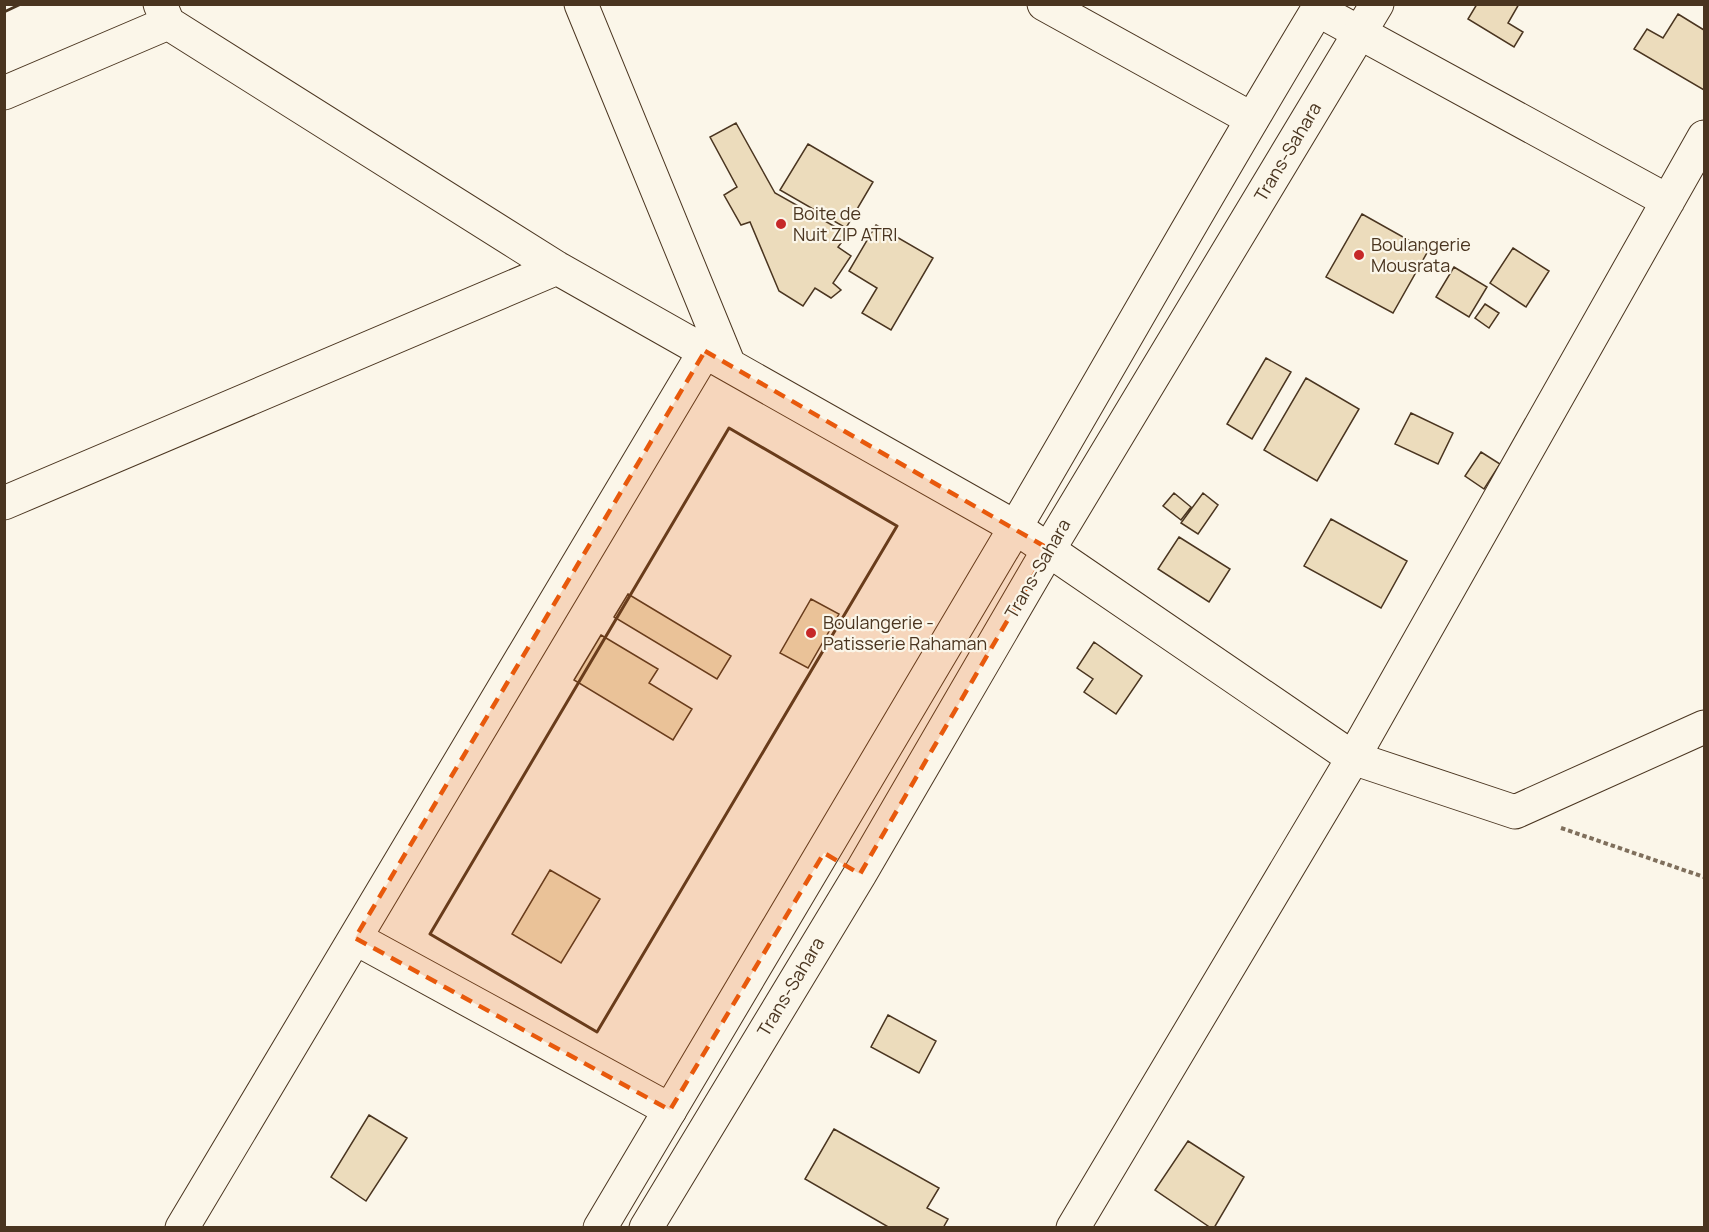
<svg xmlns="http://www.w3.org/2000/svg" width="1709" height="1232" font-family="Manrope,sans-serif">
  <rect width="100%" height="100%" fill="#fbf6e9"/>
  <path fill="#ecdcbc" stroke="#4a3520" stroke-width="1.5" d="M 1477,4 L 1519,4 L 1508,23 L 1523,32 L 1514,47 L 1468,19 Z
    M 1678,14 L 1704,30 L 1704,90 L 1634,49 L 1647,29 L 1663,38 Z
    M 736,123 L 775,193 L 848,234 L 838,247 L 851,256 L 833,283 L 841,290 L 831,298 L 815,288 L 803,306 L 779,291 L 750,222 L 741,225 L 724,195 L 737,187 L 710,137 Z
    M 808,144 L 873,182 L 846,228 L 780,190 Z
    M 1362,214 L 1428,251 L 1393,313 L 1326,277 Z
    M 876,225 L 933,258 L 891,330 L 862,313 L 877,288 L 849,271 Z
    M 1513,248 L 1549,271 L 1526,307 L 1490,283 Z
    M 1454,267 L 1487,287 L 1469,317 L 1436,297 Z
    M 1485,304 L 1499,313 L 1489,328 L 1475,318 Z
    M 1266,358 L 1291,372 L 1252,439 L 1227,424 Z
    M 1306,378 L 1359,409 L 1317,481 L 1264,450 Z
    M 1411,413 L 1453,433 L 1438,464 L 1395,444 Z
    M 1481,452 L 1500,464 L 1484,489 L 1465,476 Z
    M 1174,493 L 1191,507 L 1181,520 L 1163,506 Z
    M 1203,493 L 1218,505 L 1198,534 L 1181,523 Z
    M 1331,519 L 1407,561 L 1381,608 L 1304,566 Z
    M 1179,537 L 1230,569 L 1209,602 L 1158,569 Z
    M 628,594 L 731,656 L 717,679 L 614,617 Z
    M 811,599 L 839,614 L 808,668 L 780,653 Z
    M 601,635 L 658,669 L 649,683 L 692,709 L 673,740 L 574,680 Z
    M 1094,642 L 1142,676 L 1116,714 L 1084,692 L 1093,679 L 1077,668 Z
    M 550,870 L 600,899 L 561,963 L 512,934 Z
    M 888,1015 L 936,1041 L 919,1073 L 871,1047 Z
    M 369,1115 L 407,1138 L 366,1201 L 331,1177 Z
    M 834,1129 L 939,1188 L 927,1208 L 948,1219 L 943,1228 L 890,1228 L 805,1179 Z
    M 1188,1141 L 1244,1177 L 1214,1228 L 1211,1228 L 1155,1190 Z"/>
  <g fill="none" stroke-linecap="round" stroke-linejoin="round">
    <g stroke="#4a3520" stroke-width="35">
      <path id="minor" d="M 160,4 L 168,23 L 557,268 L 1015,527 L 1353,758 L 1515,812 L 1704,727
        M 581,4 L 729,365
        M 1044,4 L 1252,119
        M 1318,10 L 1668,201
        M 4,93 L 168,23
        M 4,503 L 557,268
        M 355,938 L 670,1110
        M 182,1228 L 705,351
        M 1073,1228 L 1353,758 L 1704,137"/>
    </g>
    <g stroke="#4a3520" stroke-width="35">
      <path id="major" d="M 600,1228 C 739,995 878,762 1015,528 C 1117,354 1216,177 1321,4
        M 646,1228 L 860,874 L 1049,549 L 1377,4"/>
    </g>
    <path stroke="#7f6f5c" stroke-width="4" stroke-dasharray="4.5 3" stroke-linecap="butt" d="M 1561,828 L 1704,877"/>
    <use href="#minor" stroke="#fbf6e9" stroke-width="33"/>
    <use href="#major" stroke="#fbf6e9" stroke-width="33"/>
    <path stroke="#4a3520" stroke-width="3" d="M 4,12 L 21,4
      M 729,428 L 897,526 L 597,1032 L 430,934 Z"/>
  </g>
  <path fill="#e8590c" fill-opacity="0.2" stroke="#e8590c" stroke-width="4.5" stroke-dasharray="12 8" stroke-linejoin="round" d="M 705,351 L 1049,549 L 860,874 L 824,853 L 670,1110 L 355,938 Z"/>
  <g fill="#c62828" stroke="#fbf6e9" stroke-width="2">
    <circle cx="781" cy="224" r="6"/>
    <circle cx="1359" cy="255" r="6"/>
    <circle cx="811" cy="633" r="6"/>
  </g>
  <g text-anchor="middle" stroke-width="4.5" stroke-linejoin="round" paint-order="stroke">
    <g font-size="18" fill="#4a3520" stroke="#fbf6e9">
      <text transform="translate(1288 152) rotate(-59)" y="6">Trans-Sahara</text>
      <text transform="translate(1038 569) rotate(-60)" y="6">Trans-Sahara</text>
      <text transform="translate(791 987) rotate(-59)" y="6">Trans-Sahara</text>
    </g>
    <g font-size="18" fill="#4a3520" stroke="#fbf6e9" text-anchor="start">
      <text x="793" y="220">Boite de<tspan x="793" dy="21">Nuit ZIP ATRI</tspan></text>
      <text x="1371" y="251">Boulangerie<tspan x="1371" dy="21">Mousrata</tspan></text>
      <text x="823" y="629">Boulangerie -<tspan x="823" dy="21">Patisserie Rahaman</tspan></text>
    </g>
  </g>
  <rect width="1709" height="1232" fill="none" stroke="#4a3520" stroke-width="12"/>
</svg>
